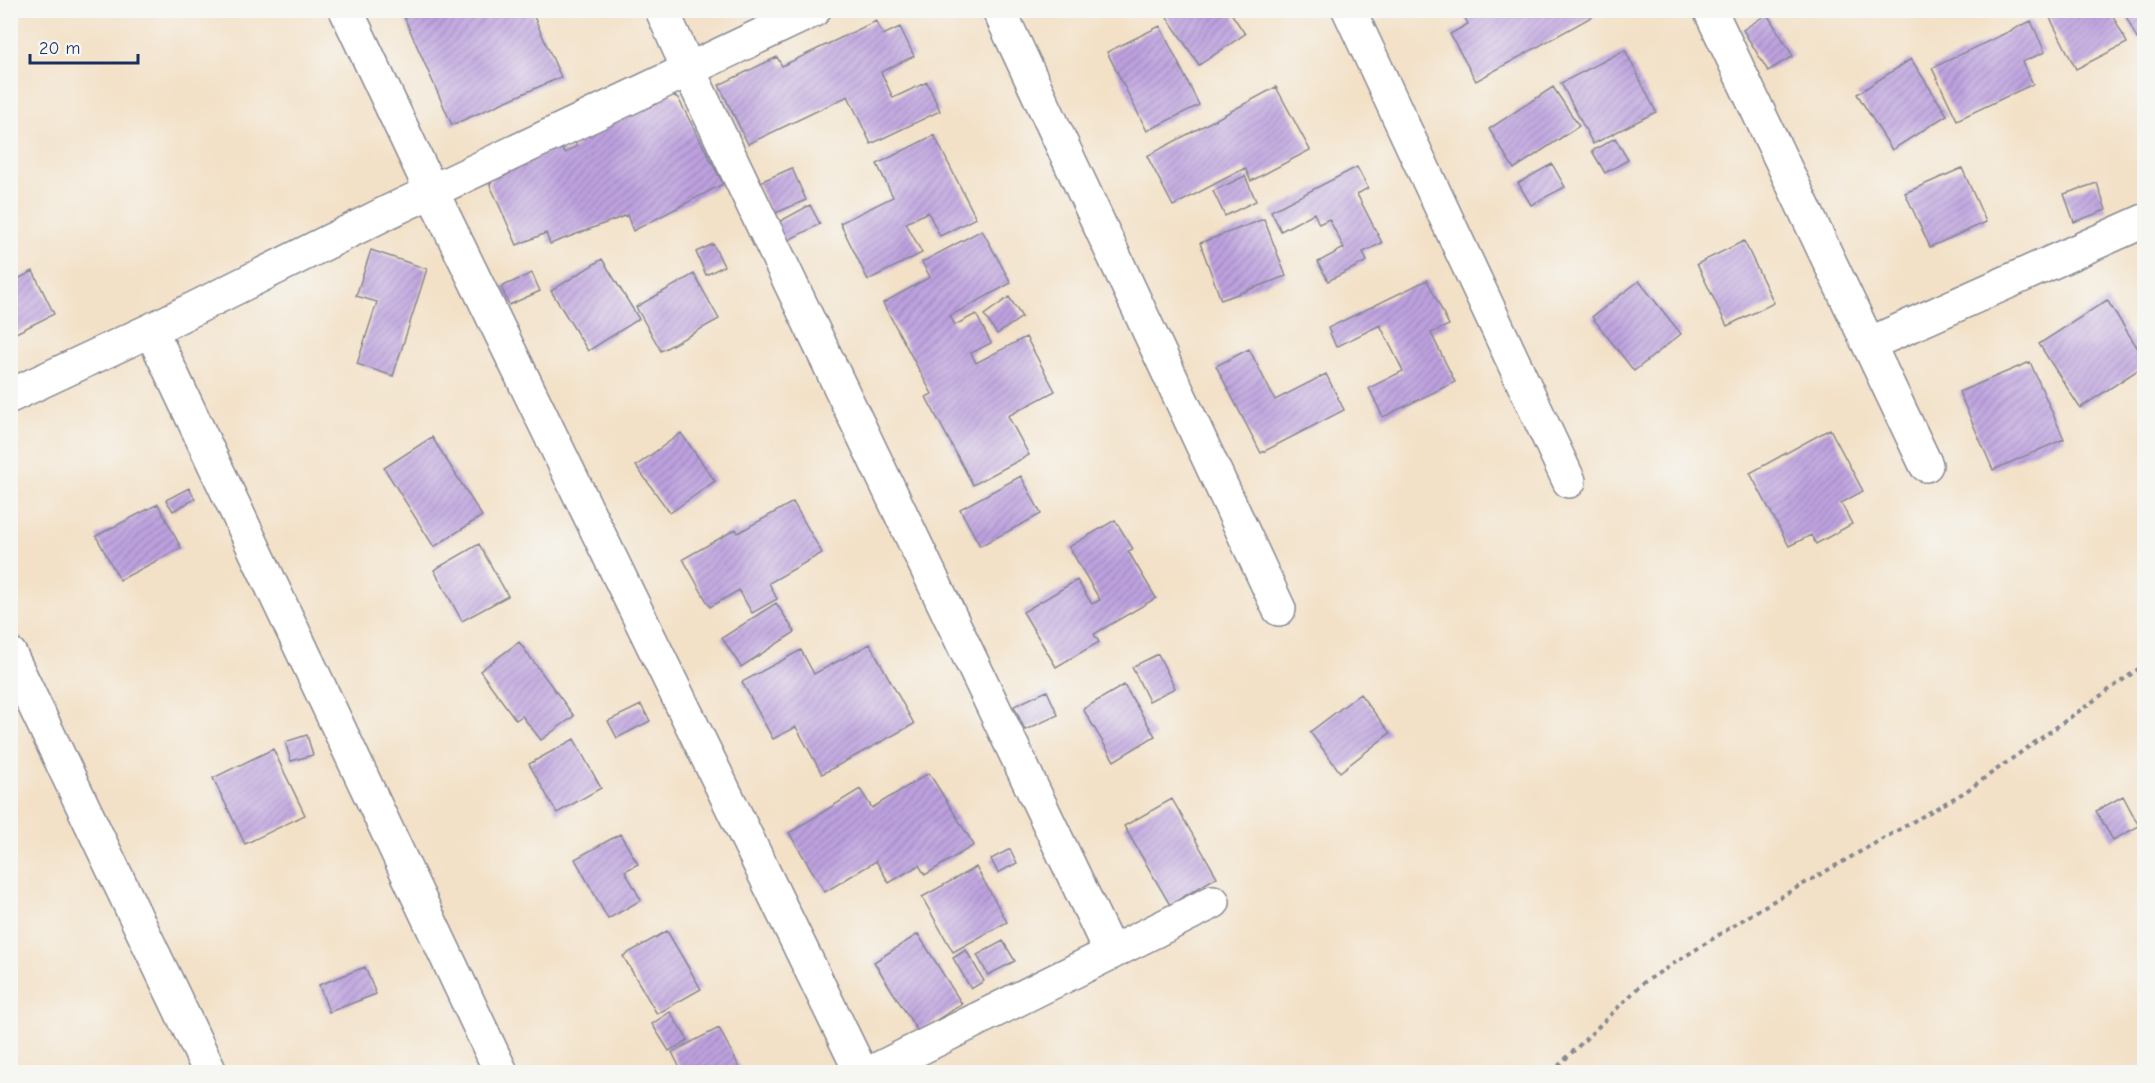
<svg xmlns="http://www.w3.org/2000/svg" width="2155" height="1083" font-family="'Comic Neue',sans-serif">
  <defs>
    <pattern id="building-hatch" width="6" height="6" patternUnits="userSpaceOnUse" patternTransform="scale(1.5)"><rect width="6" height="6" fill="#bea2df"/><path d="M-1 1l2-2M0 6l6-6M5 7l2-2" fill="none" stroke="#9a84b8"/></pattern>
  </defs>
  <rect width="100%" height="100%" fill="#f6f6f2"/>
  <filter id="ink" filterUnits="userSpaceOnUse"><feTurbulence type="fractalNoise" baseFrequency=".0167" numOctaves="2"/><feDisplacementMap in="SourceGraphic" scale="12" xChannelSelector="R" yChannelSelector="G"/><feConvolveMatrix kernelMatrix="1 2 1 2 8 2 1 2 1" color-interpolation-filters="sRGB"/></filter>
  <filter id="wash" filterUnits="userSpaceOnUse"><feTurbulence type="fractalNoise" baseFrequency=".008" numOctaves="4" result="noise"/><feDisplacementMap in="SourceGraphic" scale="24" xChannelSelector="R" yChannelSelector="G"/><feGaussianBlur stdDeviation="1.35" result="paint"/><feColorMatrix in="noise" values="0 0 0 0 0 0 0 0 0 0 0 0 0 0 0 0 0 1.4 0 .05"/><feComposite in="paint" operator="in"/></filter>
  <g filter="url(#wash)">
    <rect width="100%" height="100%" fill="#f3e1c7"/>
    <g id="blocks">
      <path fill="url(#building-hatch)" d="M 401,10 L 531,10 L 561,77 L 452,125 Z
        M 1171,10 L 1229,10 L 1245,34 L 1199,65 L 1165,14 Z
        M 1470,10 L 1604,10 L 1476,81 L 1450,34 L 1468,24 L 1463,14 Z
        M 2046,10 L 2110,10 L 2127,43 L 2076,69 Z
        M 2123,10 L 2144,10 L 2144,35 L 2137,39 Z
        M 1767,14 L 1793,56 L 1768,71 L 1743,30 Z
        M 876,21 L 883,35 L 900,27 L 914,56 L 881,72 L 893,98 L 927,82 L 940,111 L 871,144 L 848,96 L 748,144 L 719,85 L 777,57 L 782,66 Z
        M 2031,21 L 2045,52 L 2022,62 L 2033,84 L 1957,120 L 1932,68 Z
        M 1160,26 L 1199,105 L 1147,131 L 1107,52 Z
        M 1625,50 L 1656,112 L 1593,144 L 1561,83 Z
        M 1911,59 L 1947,115 L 1892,150 L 1857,94 Z
        M 1276,87 L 1310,150 L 1251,181 L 1245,168 L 1173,206 L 1147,156 Z
        M 1553,87 L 1579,126 L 1514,169 L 1489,129 Z
        M 664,90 L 678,98 L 723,184 L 633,231 L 627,215 L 550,244 L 546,233 L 517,245 L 490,185 L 495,169 L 558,145 L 565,153 L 577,146 L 571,135 Z
        M 934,135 L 976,218 L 940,236 L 928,212 L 906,223 L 922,253 L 868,280 L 840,223 L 893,197 L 877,164 Z
        M 1615,138 L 1628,160 L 1605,173 L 1592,151 Z
        M 1552,164 L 1565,187 L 1531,205 L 1518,183 Z
        M 1357,167 L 1368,188 L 1357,194 L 1382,243 L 1363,252 L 1367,261 L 1328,281 L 1318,262 L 1344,248 L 1329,219 L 1319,224 L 1314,213 L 1281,231 L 1271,211 Z
        M 792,168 L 806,200 L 771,215 L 758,183 Z
        M 1962,168 L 1986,222 L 1930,247 L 1905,193 Z
        M 1245,176 L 1256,201 L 1225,216 L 1213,191 Z
        M 2097,183 L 2106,210 L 2074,222 L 2064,194 Z
        M 810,205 L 820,224 L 785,242 L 775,224 Z
        M 1264,219 L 1286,276 L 1221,300 L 1200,243 Z
        M 982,230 L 1011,283 L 950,316 L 955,325 L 976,314 L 991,343 L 971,353 L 976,363 L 1026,337 L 1055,391 L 1008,416 L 1029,455 L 973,485 L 926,397 L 932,394 L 883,303 L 930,277 L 922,262 Z
        M 1744,241 L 1774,303 L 1727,326 L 1697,264 Z
        M 713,244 L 724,266 L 706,275 L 696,252 Z
        M 371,250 L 427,269 L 393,376 L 357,364 L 377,302 L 356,296 Z
        M 602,259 L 639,319 L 588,351 L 551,291 Z
        M 33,271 L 54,314 L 10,336 L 10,283 Z
        M 532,273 L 540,291 L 509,305 L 501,287 Z
        M 694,274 L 719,319 L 661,351 L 636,307 Z
        M 1427,280 L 1449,325 L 1431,333 L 1455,382 L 1383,417 L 1369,388 L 1403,371 L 1380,325 L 1336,347 L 1328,328 Z
        M 1639,281 L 1681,334 L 1634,371 L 1592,317 Z
        M 1009,297 L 1022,317 L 997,334 L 984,315 Z
        M 2107,300 L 2144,358 L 2144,366 L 2080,408 L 2039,344 Z
        M 1249,349 L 1275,400 L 1326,374 L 1344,410 L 1261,453 L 1216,366 Z
        M 2030,362 L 2064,439 L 1993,470 L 1959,392 Z
        M 1830,429 L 1863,491 L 1841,503 L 1852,524 L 1816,544 L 1811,535 L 1789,546 L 1750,473 Z
        M 681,433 L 715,481 L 670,513 L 636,466 Z
        M 432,437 L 482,516 L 434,547 L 384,468 Z
        M 1021,476 L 1041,514 L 980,546 L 960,509 Z
        M 189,488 L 195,499 L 173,511 L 166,500 Z
        M 793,502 L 822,553 L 769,583 L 777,599 L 752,613 L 739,590 L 710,607 L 683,559 L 736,529 L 738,533 Z
        M 158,504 L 181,548 L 120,580 L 96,536 Z
        M 1115,520 L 1133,549 L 1128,551 L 1156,598 L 1094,634 L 1099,642 L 1056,667 L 1023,612 L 1077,580 L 1092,604 L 1100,600 L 1069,547 Z
        M 479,544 L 508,596 L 462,621 L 434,570 Z
        M 776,603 L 795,632 L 741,667 L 722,638 Z
        M 519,642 L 574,716 L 541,740 L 522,716 L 516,720 L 480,671 Z
        M 870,644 L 914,724 L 822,774 L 796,727 L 773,739 L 742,682 L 801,650 L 814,674 Z
        M 1158,654 L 1175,688 L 1149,701 L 1132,667 Z
        M 1124,685 L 1155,736 L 1114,761 L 1083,709 Z
        M 1047,691 L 1058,715 L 1025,730 L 1014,706 Z
        M 1360,694 L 1390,733 L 1340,772 L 1310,732 Z
        M 641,705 L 650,721 L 617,738 L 608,721 Z
        M 307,735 L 313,755 L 291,761 L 285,742 Z
        M 574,739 L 601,788 L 557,813 L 529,764 Z
        M 273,749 L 305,815 L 245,844 L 213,778 Z
        M 929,773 L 974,845 L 925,875 L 919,865 L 889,883 L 876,861 L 825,892 L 789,833 L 860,789 L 872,808 Z
        M 2123,796 L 2139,826 L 2113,840 L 2096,811 Z
        M 1172,799 L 1217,877 L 1170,905 L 1124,826 Z
        M 620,834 L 638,864 L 625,871 L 641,900 L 608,919 L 575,859 Z
        M 1010,849 L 1017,863 L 998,873 L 991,859 Z
        M 976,867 L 1007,922 L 953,952 L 922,897 Z
        M 667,931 L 701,989 L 657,1014 L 623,956 Z
        M 918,934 L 962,1004 L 918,1032 L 874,962 Z
        M 1003,941 L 1015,961 L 988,975 L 977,955 Z
        M 966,950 L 984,981 L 971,989 L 953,958 Z
        M 365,967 L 376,994 L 329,1012 L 319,985 Z
        M 670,1012 L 688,1040 L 669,1051 L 652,1024 Z
        M 719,1028 L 742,1072 L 682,1072 L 672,1052 Z"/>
    </g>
  </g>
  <g filter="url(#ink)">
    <use href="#blocks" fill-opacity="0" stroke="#878892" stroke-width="1.5"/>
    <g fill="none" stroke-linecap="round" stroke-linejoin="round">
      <g stroke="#878892" stroke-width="36">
        <path id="street" d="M 346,10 L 432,192 L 861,1072
          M 662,10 L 689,71 L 1111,953
          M 999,10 L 1279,609
          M 1349,10 L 1569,481
          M 1710,10 L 1926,465
          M 151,330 L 501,1072
          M 1869,344 L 2144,221
          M 10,396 L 151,330 L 388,212 L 814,10
          M 10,654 L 210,1072
          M 872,1072 L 1213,902"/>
      </g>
      <path stroke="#878892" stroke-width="4" stroke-dasharray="4.5 4.5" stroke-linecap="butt" d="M 1552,1072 L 1643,983 L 1763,907 L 1965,792 L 2144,665"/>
      <use href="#street" stroke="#fff" stroke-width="33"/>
    </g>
  </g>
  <rect width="2155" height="1083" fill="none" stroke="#f6f6f2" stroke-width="36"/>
  <path d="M30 54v9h108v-9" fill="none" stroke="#1b2f5e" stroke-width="3"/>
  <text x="39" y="54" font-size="18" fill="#1b2f5e" stroke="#f6f6f2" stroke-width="4.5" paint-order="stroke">20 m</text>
</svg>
